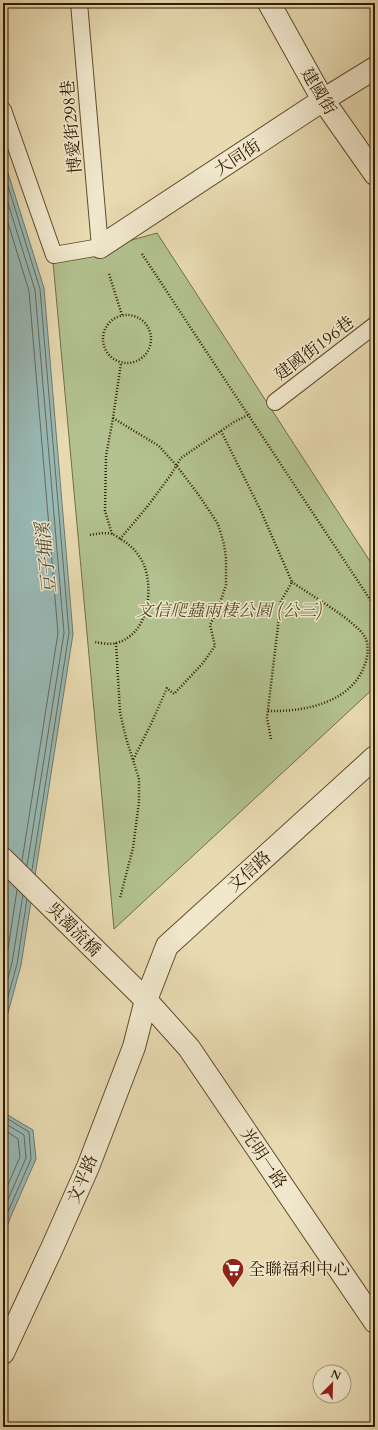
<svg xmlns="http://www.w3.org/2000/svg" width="378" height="1430" font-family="Cardo,'Noto Serif TC',serif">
  <rect width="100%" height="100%" fill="#e8dab1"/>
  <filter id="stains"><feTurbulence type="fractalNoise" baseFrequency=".005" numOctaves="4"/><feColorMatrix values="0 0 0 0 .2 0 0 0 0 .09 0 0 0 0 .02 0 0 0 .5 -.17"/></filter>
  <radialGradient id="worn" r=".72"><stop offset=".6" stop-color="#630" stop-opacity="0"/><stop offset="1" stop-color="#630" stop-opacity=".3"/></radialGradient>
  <path fill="#b2c18f" stroke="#726e48" d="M 157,233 L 375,569 L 375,687 L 114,929 L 53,262 Z"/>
  <path fill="#99b9b5" stroke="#707a6d" d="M 3,157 L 44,288 L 73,634 L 21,965 L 3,1031 Z
    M 3,1103 L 6,1114 L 33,1130 L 36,1159 L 11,1216 L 4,1235 L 3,1236 Z"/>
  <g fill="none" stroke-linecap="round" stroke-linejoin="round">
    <path stroke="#666a5a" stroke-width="1" d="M 3,170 L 40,289 L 69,633 L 32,870
      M 3,187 L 35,290 L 64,633 L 27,866
      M 3,207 L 29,291 L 58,633 L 22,861
      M 3,973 L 6,962 L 17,890
      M 3,996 L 12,963 L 23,895
      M 3,1015 L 17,964 L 27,899
      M 3,1116 L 29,1132 L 31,1159 L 7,1214 L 3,1227
      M 3,1122 L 24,1135 L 26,1158 L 3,1211
      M 3,1129 L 18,1139 L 20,1157 L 3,1196"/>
    <g stroke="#604c2c" stroke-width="18">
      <path id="service" d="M 3,110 L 54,255 L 100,247 L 79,3
        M 275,402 L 375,325"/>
    </g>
    <g stroke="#604c2c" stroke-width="24">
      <path id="minor" d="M 269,3 L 323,100 L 375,174
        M 100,247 L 323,100 L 375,68
        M 3,1353 L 52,1248 L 88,1167 L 134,1047 L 146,1000 L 167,946 L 375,757"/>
    </g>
    <g stroke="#604c2c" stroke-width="24">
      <path id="tertiary" d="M 3,859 L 146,1000 L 189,1048 L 375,1322"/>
    </g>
    <path stroke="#321c00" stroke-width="2.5" stroke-dasharray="1 2" stroke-linecap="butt" d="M 142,254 L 375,607
      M 109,274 L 122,315
      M103 339a24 24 0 1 1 48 0a24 24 0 1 1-48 0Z
      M 113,418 L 159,446 L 176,465 L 198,494 L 218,524 L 224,544 L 226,558 L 226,585 L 218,609 L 210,625 L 215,646 L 203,663 L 174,694 L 167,688 L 152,722 L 133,760
      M 221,431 L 260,509 L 292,582 L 281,601 L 267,718 L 271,739
      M 112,534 L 105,511 L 106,456 L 113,418 L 121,363
      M 90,535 C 96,534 105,532 112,534 C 115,535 119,538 122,540 C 132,546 140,555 144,565 C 154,591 148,635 116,643 C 110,645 101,643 95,642
      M 120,539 L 147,507 L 170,476 L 181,458 L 234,422 L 250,414
      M 116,643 L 120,712 L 126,738 L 139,779 L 139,802 L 133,848 L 120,898
      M 268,711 C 304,712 352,703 365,664 C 368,656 369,645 365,637 C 356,621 309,594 292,582"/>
    <use href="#service" stroke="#f0e7cc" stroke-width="16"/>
    <use href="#minor" stroke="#f0e7cc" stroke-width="22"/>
    <use href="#tertiary" stroke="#f0e7cc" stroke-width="22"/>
  </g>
  <defs>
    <g id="supermarket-pin" transform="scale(1.15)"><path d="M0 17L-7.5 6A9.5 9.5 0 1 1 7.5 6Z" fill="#8f2418" stroke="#f0e7cc"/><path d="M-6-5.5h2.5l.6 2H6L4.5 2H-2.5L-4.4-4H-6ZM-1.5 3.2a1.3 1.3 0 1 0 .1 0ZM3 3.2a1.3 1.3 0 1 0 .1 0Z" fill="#fff"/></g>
  </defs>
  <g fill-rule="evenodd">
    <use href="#supermarket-pin" x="233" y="1269"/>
  </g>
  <g text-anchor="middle" stroke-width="3" stroke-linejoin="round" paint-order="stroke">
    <g font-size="17" fill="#321c00" stroke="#f0e7cc">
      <text transform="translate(319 91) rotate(59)" y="6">建國街</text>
      <text transform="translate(71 127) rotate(-95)" y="6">博愛街298巷</text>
      <text transform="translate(237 157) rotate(-33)" y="6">大同街</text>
      <text transform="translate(314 348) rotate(-37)" y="6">建國街196巷</text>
      <text transform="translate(249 871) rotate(-42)" y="6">文信路</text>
      <text transform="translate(74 929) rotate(45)" y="6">吳濁流橋</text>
      <text transform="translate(264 1158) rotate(56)" y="6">光明一路</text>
      <text transform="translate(82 1179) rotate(-67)" y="6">文平路</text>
    </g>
    <g font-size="17" font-style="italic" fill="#584e2b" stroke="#f0e7cc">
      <text x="229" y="616">文信爬蟲兩棲公園 (公三)</text>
    </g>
    <g font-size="17" fill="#321c00" stroke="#f0e7cc" text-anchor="start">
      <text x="248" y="1275">全聯福利中心</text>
    </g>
    <g font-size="18" font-style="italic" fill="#514b36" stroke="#f0e7cc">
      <text transform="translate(46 558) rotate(-96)" y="6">豆子埔溪</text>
    </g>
  </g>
  <rect width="378" height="1430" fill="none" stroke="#e8dab1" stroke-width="16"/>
  <rect x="4" y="4" width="370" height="1422" fill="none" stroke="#321c00" stroke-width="2"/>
  <rect x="8" y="8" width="362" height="1414" fill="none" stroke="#321c00"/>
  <g transform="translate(332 1384) rotate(23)"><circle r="19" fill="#f0e7cc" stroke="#a4967a"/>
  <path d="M0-3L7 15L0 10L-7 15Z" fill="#8f2418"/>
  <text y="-6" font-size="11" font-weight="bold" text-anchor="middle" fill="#321c00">N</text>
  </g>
  <rect width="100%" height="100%" filter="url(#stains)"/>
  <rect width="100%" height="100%" fill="url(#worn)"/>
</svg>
